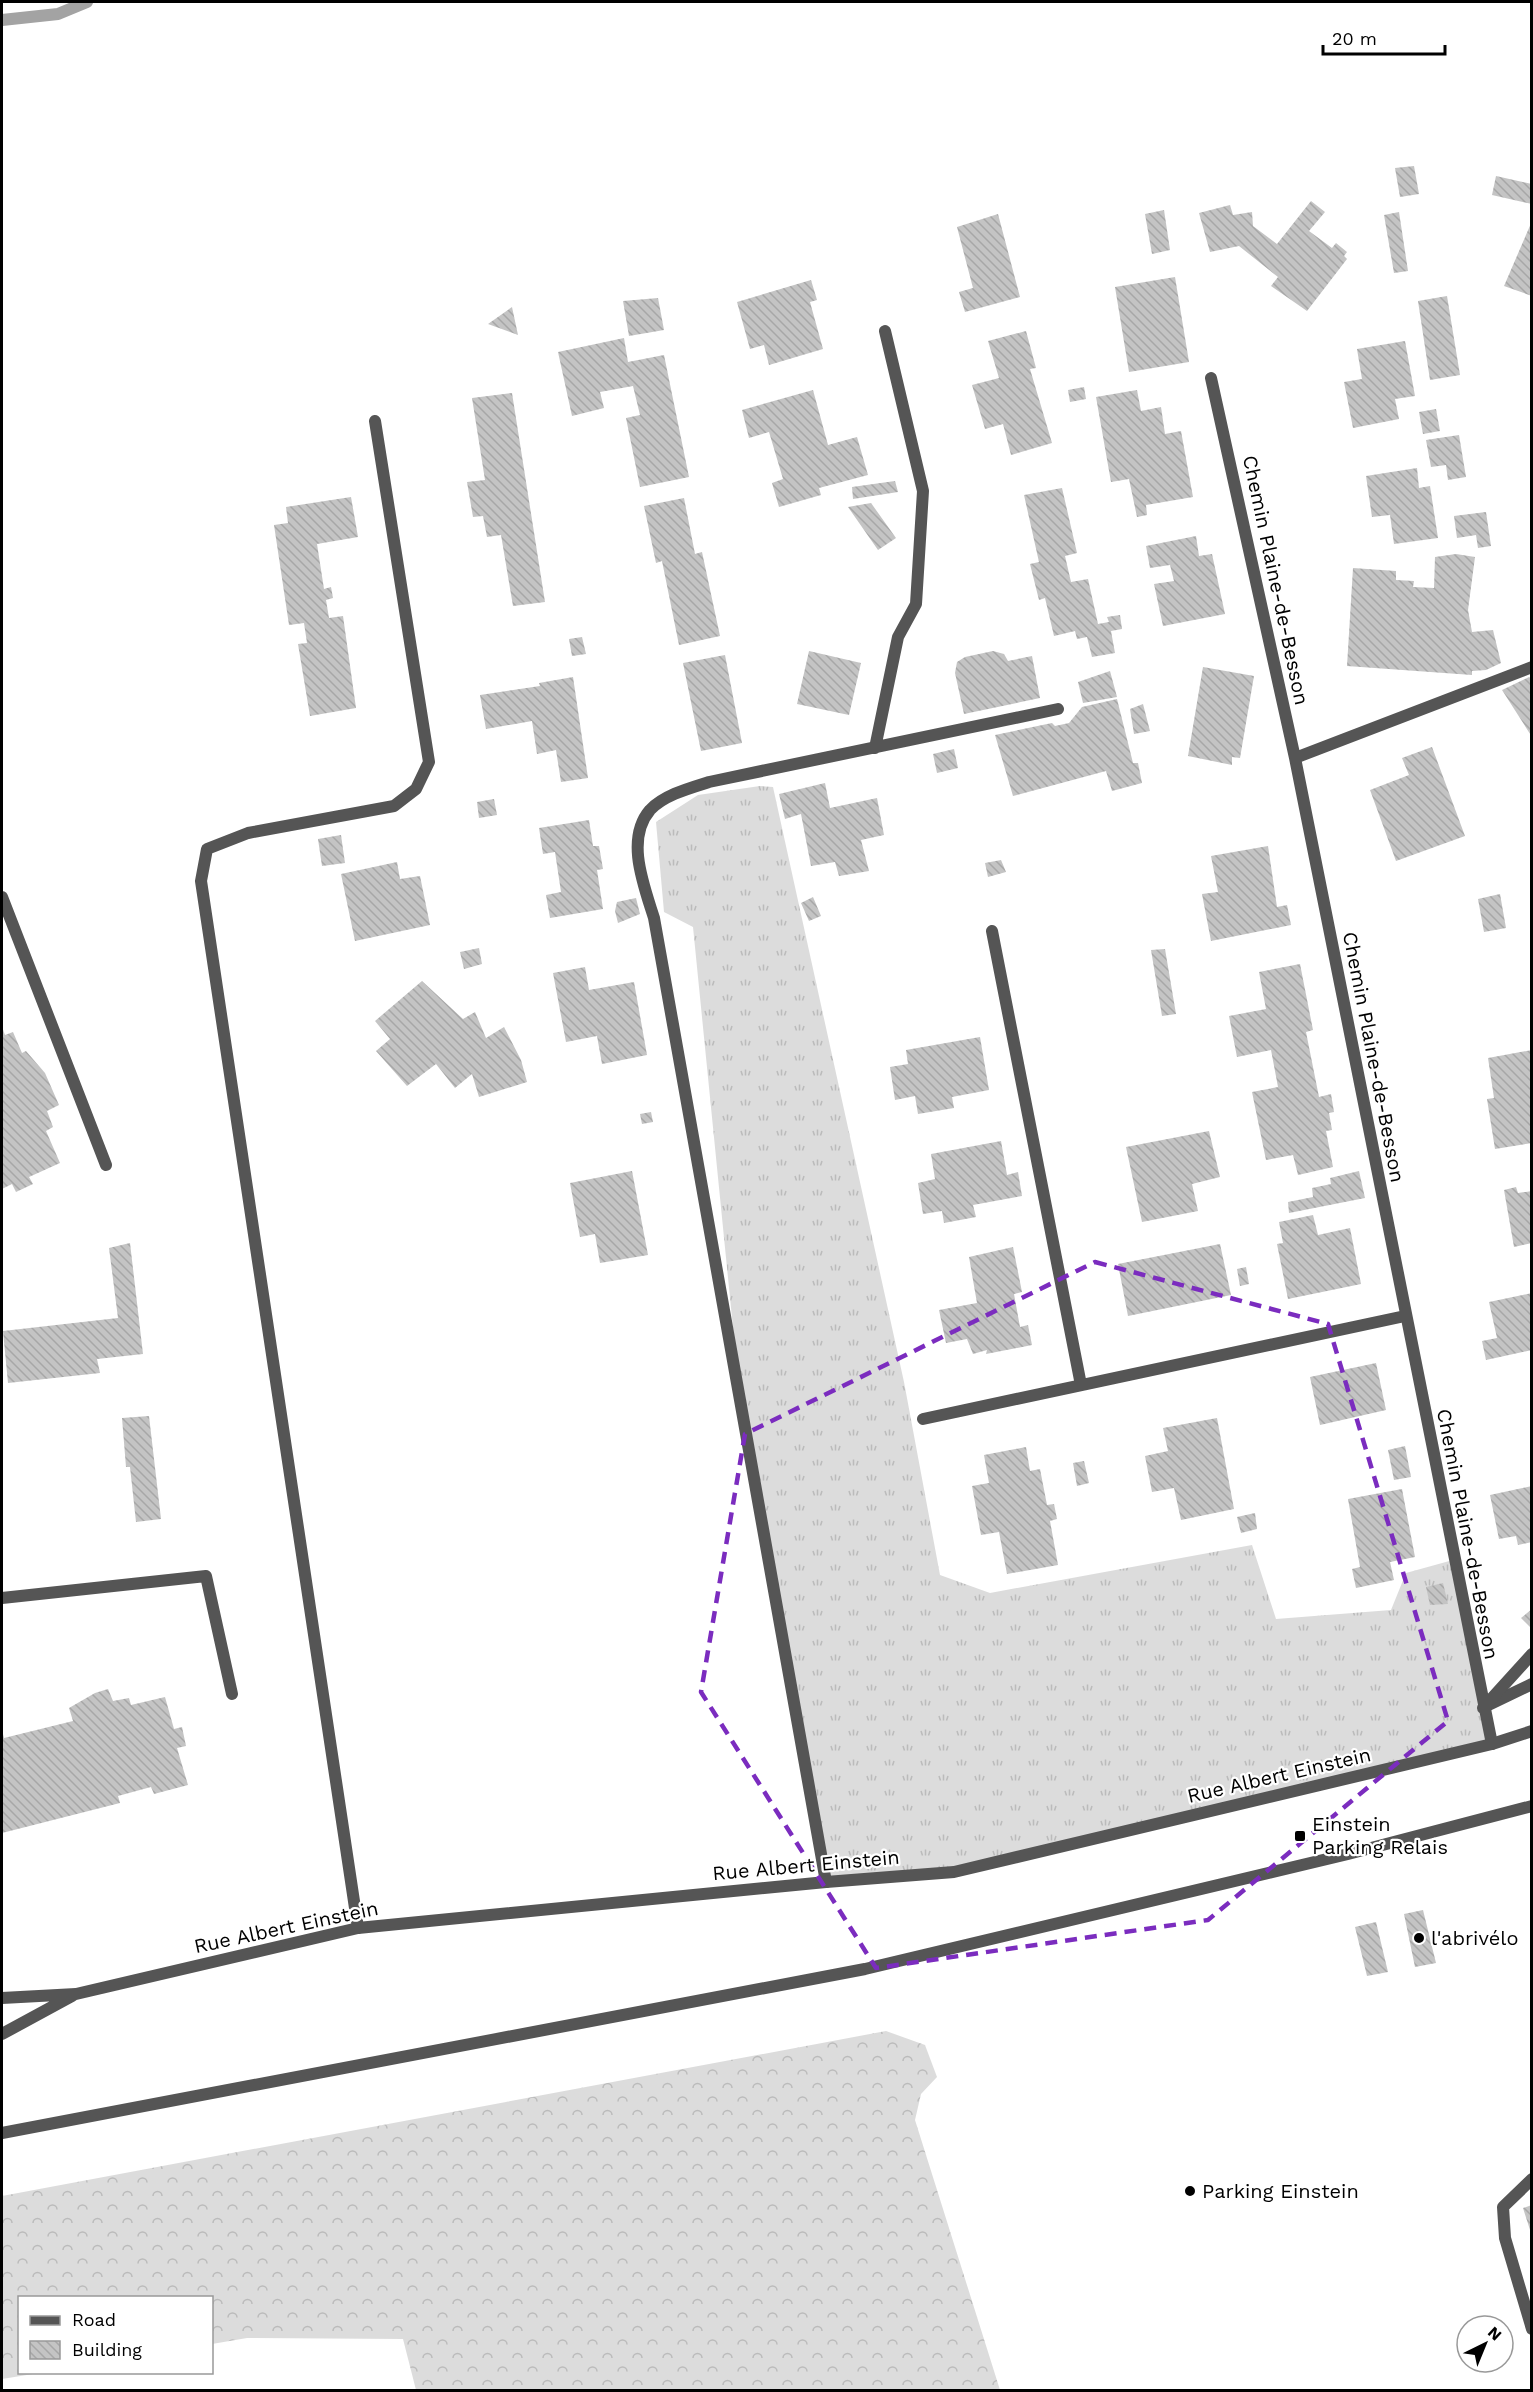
<svg xmlns="http://www.w3.org/2000/svg" width="1533" height="2392" font-family="'Work Sans',sans-serif">
  <defs>
    <pattern id="grass-tufts" width="24" height="20" patternUnits="userSpaceOnUse" patternTransform="scale(1.5)"><rect width="24" height="20" fill="#dcdcdc"/><path d="M3 7l-1-3M5 7V3M7 7l1-3M15 17l-1-3M17 17v-4M19 17l1-3" fill="none" stroke="#bbb"/></pattern>
    <pattern id="forest-crowns" width="20" height="18" patternUnits="userSpaceOnUse" patternTransform="scale(1.5)"><rect width="20" height="18" fill="#dcdcdc"/><path d="M2 6a3 3 0 1 1 6 0M12 15a3 3 0 1 1 6 0" fill="none" stroke="#bbb"/></pattern>
    <pattern id="building-back-hatch" width="6" height="6" patternUnits="userSpaceOnUse" patternTransform="scale(1.5)"><rect width="6" height="6" fill="#c4c4c4"/><path d="M-1 5l2 2M0 0l6 6M5-1l2 2" fill="none" stroke="#a7a7a7"/></pattern>
  </defs>
  <rect width="100%" height="100%" fill="#fff"/>
  <path fill="url(#grass-tufts)" d="M 760,786 L 773,787 L 904,1382 L 940,1575 L 990,1593 L 1252,1545 L 1276,1619 L 1391,1610 L 1406,1573 L 1453,1560 L 1492,1744 L 954,1872 L 826,1882 L 741,1408 L 693,927 L 664,912 L 656,822 L 698,795 Z"/>
  <path fill="url(#forest-crowns)" d="M 886,2031 L 925,2045 L 937,2077 L 921,2094 L 915,2120 L 1000,2390 L 416,2390 L 403,2339 L 247,2338 L 212,2344 L 212,2298 L 20,2298 L 20,2372 L 39,2373 L 2,2379 L 2,2196 Z"/>
  <g fill="none" stroke-linecap="round" stroke-linejoin="round">
    <path stroke="#a3a3a3" stroke-width="12" d="M 2,20 L 58,14 L 87,2"/>
  </g>
  <path fill="url(#building-back-hatch)" d="M 1414,166 L 1419,194 L 1400,197 L 1395,168 Z
    M 1496,176 L 1532,184 L 1532,204 L 1492,195 Z
    M 1311,201 L 1325,212 L 1309,231 L 1332,248 L 1336,243 L 1347,252 L 1344,256 L 1347,259 L 1307,311 L 1271,286 L 1278,277 L 1239,246 L 1210,252 L 1199,213 L 1230,205 L 1233,215 L 1252,212 L 1253,226 L 1277,244 Z
    M 1164,210 L 1170,250 L 1152,254 L 1145,214 Z
    M 1399,212 L 1408,271 L 1394,273 L 1384,215 Z
    M 998,214 L 1020,297 L 965,312 L 959,292 L 973,288 L 957,227 Z
    M 1532,221 L 1532,296 L 1504,286 Z
    M 1175,277 L 1189,362 L 1129,372 L 1115,287 Z
    M 811,280 L 817,300 L 810,302 L 823,349 L 769,365 L 764,345 L 750,349 L 737,302 Z
    M 1447,296 L 1460,375 L 1430,380 L 1418,301 Z
    M 658,298 L 664,330 L 629,336 L 623,301 Z
    M 512,307 L 518,335 L 488,324 Z
    M 1026,331 L 1036,368 L 1030,369 L 1052,443 L 1011,455 L 1003,424 L 985,429 L 972,385 L 999,378 L 988,341 Z
    M 624,338 L 628,362 L 664,355 L 689,477 L 640,487 L 626,418 L 640,415 L 633,386 L 600,392 L 604,408 L 572,416 L 558,352 Z
    M 1405,341 L 1415,396 L 1395,399 L 1399,419 L 1353,428 L 1344,382 L 1362,379 L 1357,349 Z
    M 1084,387 L 1086,399 L 1070,402 L 1068,390 Z
    M 813,390 L 828,445 L 857,437 L 868,475 L 819,488 L 821,495 L 779,507 L 772,483 L 783,479 L 769,432 L 749,438 L 742,410 Z
    M 1137,390 L 1141,411 L 1161,407 L 1165,434 L 1181,431 L 1193,497 L 1146,505 L 1147,515 L 1137,517 L 1129,479 L 1111,482 L 1096,397 Z
    M 512,393 L 545,602 L 513,606 L 501,535 L 487,537 L 483,516 L 473,517 L 467,482 L 485,480 L 472,398 Z
    M 1436,409 L 1440,431 L 1423,434 L 1419,412 Z
    M 1459,435 L 1466,477 L 1448,480 L 1446,465 L 1431,467 L 1426,440 Z
    M 1417,468 L 1419,488 L 1430,486 L 1438,538 L 1394,544 L 1390,515 L 1372,517 L 1366,476 Z
    M 895,481 L 898,492 L 853,499 L 852,487 Z
    M 1062,488 L 1077,553 L 1065,556 L 1071,582 L 1088,579 L 1098,624 L 1109,622 L 1107,617 L 1120,615 L 1122,629 L 1111,631 L 1115,653 L 1092,657 L 1087,637 L 1077,639 L 1075,631 L 1054,636 L 1045,598 L 1039,600 L 1030,564 L 1039,562 L 1024,495 Z
    M 351,497 L 358,537 L 317,544 L 324,589 L 331,587 L 333,598 L 326,600 L 329,618 L 343,616 L 356,708 L 310,716 L 298,644 L 307,643 L 304,623 L 289,625 L 274,525 L 288,523 L 286,507 Z
    M 684,498 L 695,554 L 702,552 L 720,636 L 679,645 L 662,561 L 656,563 L 644,506 Z
    M 871,503 L 896,538 L 878,550 L 848,507 Z
    M 1486,512 L 1491,546 L 1478,548 L 1476,535 L 1457,538 L 1454,516 Z
    M 1196,536 L 1199,556 L 1212,554 L 1225,614 L 1163,626 L 1154,584 L 1174,581 L 1170,565 L 1150,568 L 1146,546 Z
    M 1456,554 L 1475,557 L 1468,610 L 1472,632 L 1493,630 L 1501,663 L 1486,670 L 1472,671 L 1472,675 L 1347,666 L 1353,568 L 1396,571 L 1396,580 L 1414,581 L 1413,587 L 1434,588 L 1435,557 Z
    M 582,637 L 586,654 L 572,656 L 569,639 Z
    M 809,651 L 861,663 L 849,715 L 797,704 Z
    M 993,651 L 1004,654 L 1008,661 L 1032,656 L 1040,698 L 964,714 L 955,673 L 957,662 L 965,657 Z
    M 725,655 L 742,743 L 701,751 L 683,663 Z
    M 1203,667 L 1254,676 L 1240,758 L 1232,757 L 1232,765 L 1188,756 Z
    M 1110,671 L 1117,697 L 1083,703 L 1078,682 Z
    M 573,677 L 588,778 L 561,782 L 556,750 L 537,754 L 532,721 L 486,729 L 480,695 L 540,686 L 539,683 Z
    M 1529,677 L 1532,679 L 1532,737 L 1502,690 Z
    M 1117,699 L 1133,763 L 1138,763 L 1142,783 L 1112,791 L 1106,771 L 1013,796 L 995,735 L 1052,723 L 1055,726 L 1069,723 L 1082,707 Z
    M 1143,704 L 1150,731 L 1134,734 L 1130,709 Z
    M 1432,747 L 1465,836 L 1396,861 L 1370,790 L 1409,775 L 1402,758 Z
    M 954,749 L 958,768 L 937,773 L 933,754 Z
    M 825,783 L 830,808 L 877,798 L 884,835 L 861,840 L 869,871 L 839,876 L 835,862 L 811,866 L 801,814 L 785,819 L 779,794 Z
    M 494,799 L 497,815 L 479,818 L 477,802 Z
    M 589,820 L 593,846 L 599,846 L 603,869 L 597,870 L 603,909 L 550,918 L 546,895 L 561,892 L 555,852 L 543,854 L 539,828 Z
    M 341,835 L 345,863 L 322,866 L 318,839 Z
    M 1268,846 L 1277,907 L 1287,905 L 1291,925 L 1211,941 L 1202,894 L 1218,892 L 1211,856 Z
    M 1001,860 L 1006,872 L 988,877 L 985,863 Z
    M 397,862 L 400,879 L 420,876 L 430,925 L 355,941 L 341,874 Z
    M 1500,894 L 1506,928 L 1484,932 L 1478,899 Z
    M 813,897 L 821,916 L 809,921 L 801,903 Z
    M 636,898 L 640,914 L 618,923 L 615,911 L 617,902 Z
    M 479,948 L 482,964 L 464,969 L 460,952 Z
    M 1165,949 L 1176,1014 L 1162,1016 L 1151,950 Z
    M 1300,964 L 1313,1030 L 1306,1032 L 1319,1097 L 1331,1094 L 1334,1112 L 1329,1113 L 1332,1130 L 1326,1131 L 1333,1167 L 1298,1175 L 1293,1155 L 1266,1160 L 1252,1092 L 1278,1087 L 1271,1050 L 1237,1057 L 1229,1016 L 1266,1009 L 1259,972 Z
    M 585,967 L 589,990 L 634,982 L 647,1055 L 602,1064 L 597,1036 L 566,1042 L 553,973 Z
    M 422,981 L 463,1019 L 475,1012 L 486,1038 L 504,1027 L 521,1060 L 527,1082 L 479,1097 L 472,1074 L 455,1088 L 436,1064 L 407,1086 L 376,1051 L 390,1039 L 375,1021 Z
    M 2,1027 L 5,1035 L 13,1032 L 22,1053 L 26,1051 L 45,1073 L 59,1105 L 47,1111 L 53,1127 L 46,1131 L 60,1163 L 29,1177 L 33,1184 L 16,1192 L 12,1184 L 2,1189 Z
    M 980,1037 L 989,1090 L 952,1097 L 954,1108 L 918,1114 L 915,1096 L 895,1100 L 890,1067 L 908,1064 L 906,1050 Z
    M 1532,1050 L 1532,1143 L 1495,1149 L 1487,1099 L 1494,1098 L 1488,1058 Z
    M 651,1112 L 653,1122 L 642,1124 L 640,1114 Z
    M 1209,1131 L 1220,1177 L 1192,1184 L 1198,1211 L 1142,1222 L 1126,1147 Z
    M 1001,1141 L 1007,1175 L 1018,1172 L 1022,1196 L 973,1205 L 976,1217 L 944,1223 L 942,1211 L 923,1214 L 918,1183 L 935,1179 L 931,1154 Z
    M 632,1171 L 648,1255 L 600,1263 L 595,1234 L 580,1237 L 570,1183 Z
    M 1359,1171 L 1365,1198 L 1289,1213 L 1288,1202 L 1313,1197 L 1312,1188 L 1331,1184 L 1330,1178 Z
    M 1516,1187 L 1518,1193 L 1532,1191 L 1532,1243 L 1514,1247 L 1504,1190 Z
    M 1313,1215 L 1318,1235 L 1350,1228 L 1361,1284 L 1288,1299 L 1277,1244 L 1283,1243 L 1279,1222 Z
    M 130,1243 L 143,1354 L 97,1359 L 100,1373 L 8,1383 L 3,1331 L 118,1318 L 109,1248 Z
    M 1220,1244 L 1231,1295 L 1128,1316 L 1118,1264 Z
    M 1013,1247 L 1022,1292 L 1014,1294 L 1020,1327 L 1028,1325 L 1032,1345 L 986,1354 L 987,1350 L 973,1354 L 967,1339 L 946,1343 L 939,1310 L 977,1303 L 969,1257 Z
    M 1246,1267 L 1249,1284 L 1240,1286 L 1237,1269 Z
    M 1532,1293 L 1532,1350 L 1486,1360 L 1482,1341 L 1497,1338 L 1489,1302 Z
    M 1376,1363 L 1386,1410 L 1320,1425 L 1310,1377 Z
    M 149,1416 L 161,1519 L 136,1522 L 130,1467 L 126,1467 L 122,1418 Z
    M 1217,1418 L 1234,1509 L 1181,1520 L 1174,1488 L 1152,1492 L 1145,1456 L 1168,1451 L 1163,1428 Z
    M 1405,1446 L 1411,1477 L 1394,1480 L 1388,1450 Z
    M 1026,1447 L 1030,1471 L 1040,1469 L 1047,1505 L 1054,1504 L 1057,1519 L 1050,1521 L 1058,1565 L 1007,1574 L 999,1532 L 981,1535 L 972,1486 L 989,1483 L 984,1455 Z
    M 1084,1461 L 1089,1483 L 1077,1486 L 1073,1463 Z
    M 1532,1486 L 1532,1542 L 1518,1545 L 1516,1536 L 1499,1539 L 1490,1495 Z
    M 1402,1489 L 1415,1557 L 1390,1562 L 1394,1580 L 1356,1588 L 1352,1569 L 1360,1567 L 1348,1499 Z
    M 1255,1513 L 1257,1529 L 1241,1533 L 1237,1517 Z
    M 1443,1583 L 1448,1604 L 1430,1605 L 1426,1587 Z
    M 1532,1609 L 1532,1629 L 1521,1618 Z
    M 108,1689 L 113,1701 L 129,1698 L 131,1705 L 165,1697 L 174,1729 L 182,1727 L 186,1746 L 177,1748 L 188,1785 L 154,1794 L 151,1787 L 118,1796 L 120,1803 L 2,1833 L 2,1730 L 4,1738 L 73,1721 L 69,1708 L 95,1693 Z
    M 1423,1910 L 1436,1963 L 1415,1967 L 1404,1914 Z
    M 1376,1922 L 1388,1972 L 1367,1976 L 1355,1927 Z
    M 1532,2205 L 1532,2232 L 1531,2233 L 1523,2208 Z"/>
  <g fill="none" stroke-linecap="round" stroke-linejoin="round">
    <path stroke="#555" stroke-width="12" d="M 875,748 L 898,637 L 916,604 L 923,491 L 885,331
      M 2,897 L 106,1165
      M 2,1598 L 206,1576 L 232,1694
      M 1484,1707 L 1532,1684
      M 826,1882 L 654,918 C 644,886 625,839 650,810 C 664,795 690,788 709,782 L 1058,709
      M 2,2133 L 865,1969 L 1348,1854 L 1532,1806
      M 1532,2179 L 1503,2207 L 1505,2238 L 1532,2329"/>
    <path stroke="#555" stroke-width="12" d="M 1211,378 L 1295,758 L 1492,1744
      M 1295,758 L 1532,667
      M 992,931 L 1081,1385
      M 923,1419 L 1405,1316
      M 1483,1708 L 1532,1654
      M 358,1928 L 201,881 L 207,849 L 248,833 L 394,806 L 416,789 L 429,762 L 375,421"/>
    <path stroke="#555" stroke-width="12" d="M 2,1998 L 76,1994 L 358,1928 L 826,1882 L 954,1872 L 1492,1744 L 1532,1731
      M 2,2034 L 72,1996"/>
  </g>
  <path fill="none" stroke="#7b2cbf" stroke-width="4.5" stroke-dasharray="12 8" stroke-linejoin="round" d="M 1095,1262 L 1328,1324 L 1448,1721 L 1208,1920 L 876,1968 L 701,1692 L 745,1434 Z"/>
  <g fill="#000" stroke="#fff" stroke-width="2">
    <rect x="1294" y="1830" width="12" height="12" rx="3"/>
    <circle cx="1419" cy="1938" r="6"/>
    <circle cx="1190" cy="2191" r="6"/>
  </g>
  <g text-anchor="middle" stroke-width="4.5" stroke-linejoin="round" paint-order="stroke">
    <g font-size="20" fill="#000" stroke="#fff">
      <text transform="translate(1276 580) rotate(78)" y="7">Chemin Plaine-de-Besson</text>
      <text transform="translate(1374 1057) rotate(79)" y="7">Chemin Plaine-de-Besson</text>
      <text transform="translate(1468 1534) rotate(79)" y="7">Chemin Plaine-de-Besson</text>
      <text transform="translate(1279 1775) rotate(-13)" y="7">Rue Albert Einstein</text>
      <text transform="translate(806 1865) rotate(-5)" y="7">Rue Albert Einstein</text>
      <text transform="translate(286 1927) rotate(-12)" y="7">Rue Albert Einstein</text>
    </g>
    <g font-size="20" fill="#000" stroke="#fff" text-anchor="start">
      <text x="1312" y="1831">Einstein<tspan x="1312" dy="23">Parking Relais</tspan></text>
      <text x="1431" y="1945">l'abrivélo</text>
      <text x="1202" y="2198">Parking Einstein</text>
    </g>
  </g>
  <rect width="1533" height="2392" fill="none" stroke="#000000" stroke-width="6"/>
  <rect x="18" y="2296" width="195" height="78" fill="#ffffff" stroke="#999999" stroke-width="1.5"/>
  <rect x="30" y="2316" width="30" height="9" fill="#555555" stroke="#999999" stroke-width="1.5"/>
  <text x="72" y="2326" font-size="18" fill="#000000">Road</text>
  <rect x="30" y="2341" width="30" height="18" fill="url(#building-back-hatch)" stroke="#999999" stroke-width="1.5"/>
  <text x="72" y="2356" font-size="18" fill="#000000">Building</text>
  <g transform="translate(1485 2344) rotate(43)"><circle r="28" fill="#ffffff" stroke="#999999" stroke-width="1.5"/>
  <path d="M0-4.5L10 22L0 15L-10 22Z" fill="#000000"/>
  <text y="-9" font-size="16" font-weight="bold" text-anchor="middle" fill="#000000">N</text>
  </g>
  <path d="M1323 45v9h122v-9" fill="none" stroke="#000000" stroke-width="3"/>
  <text x="1332" y="45" font-size="18" fill="#000000" stroke="#ffffff" stroke-width="4.5" paint-order="stroke">20 m</text>
</svg>
